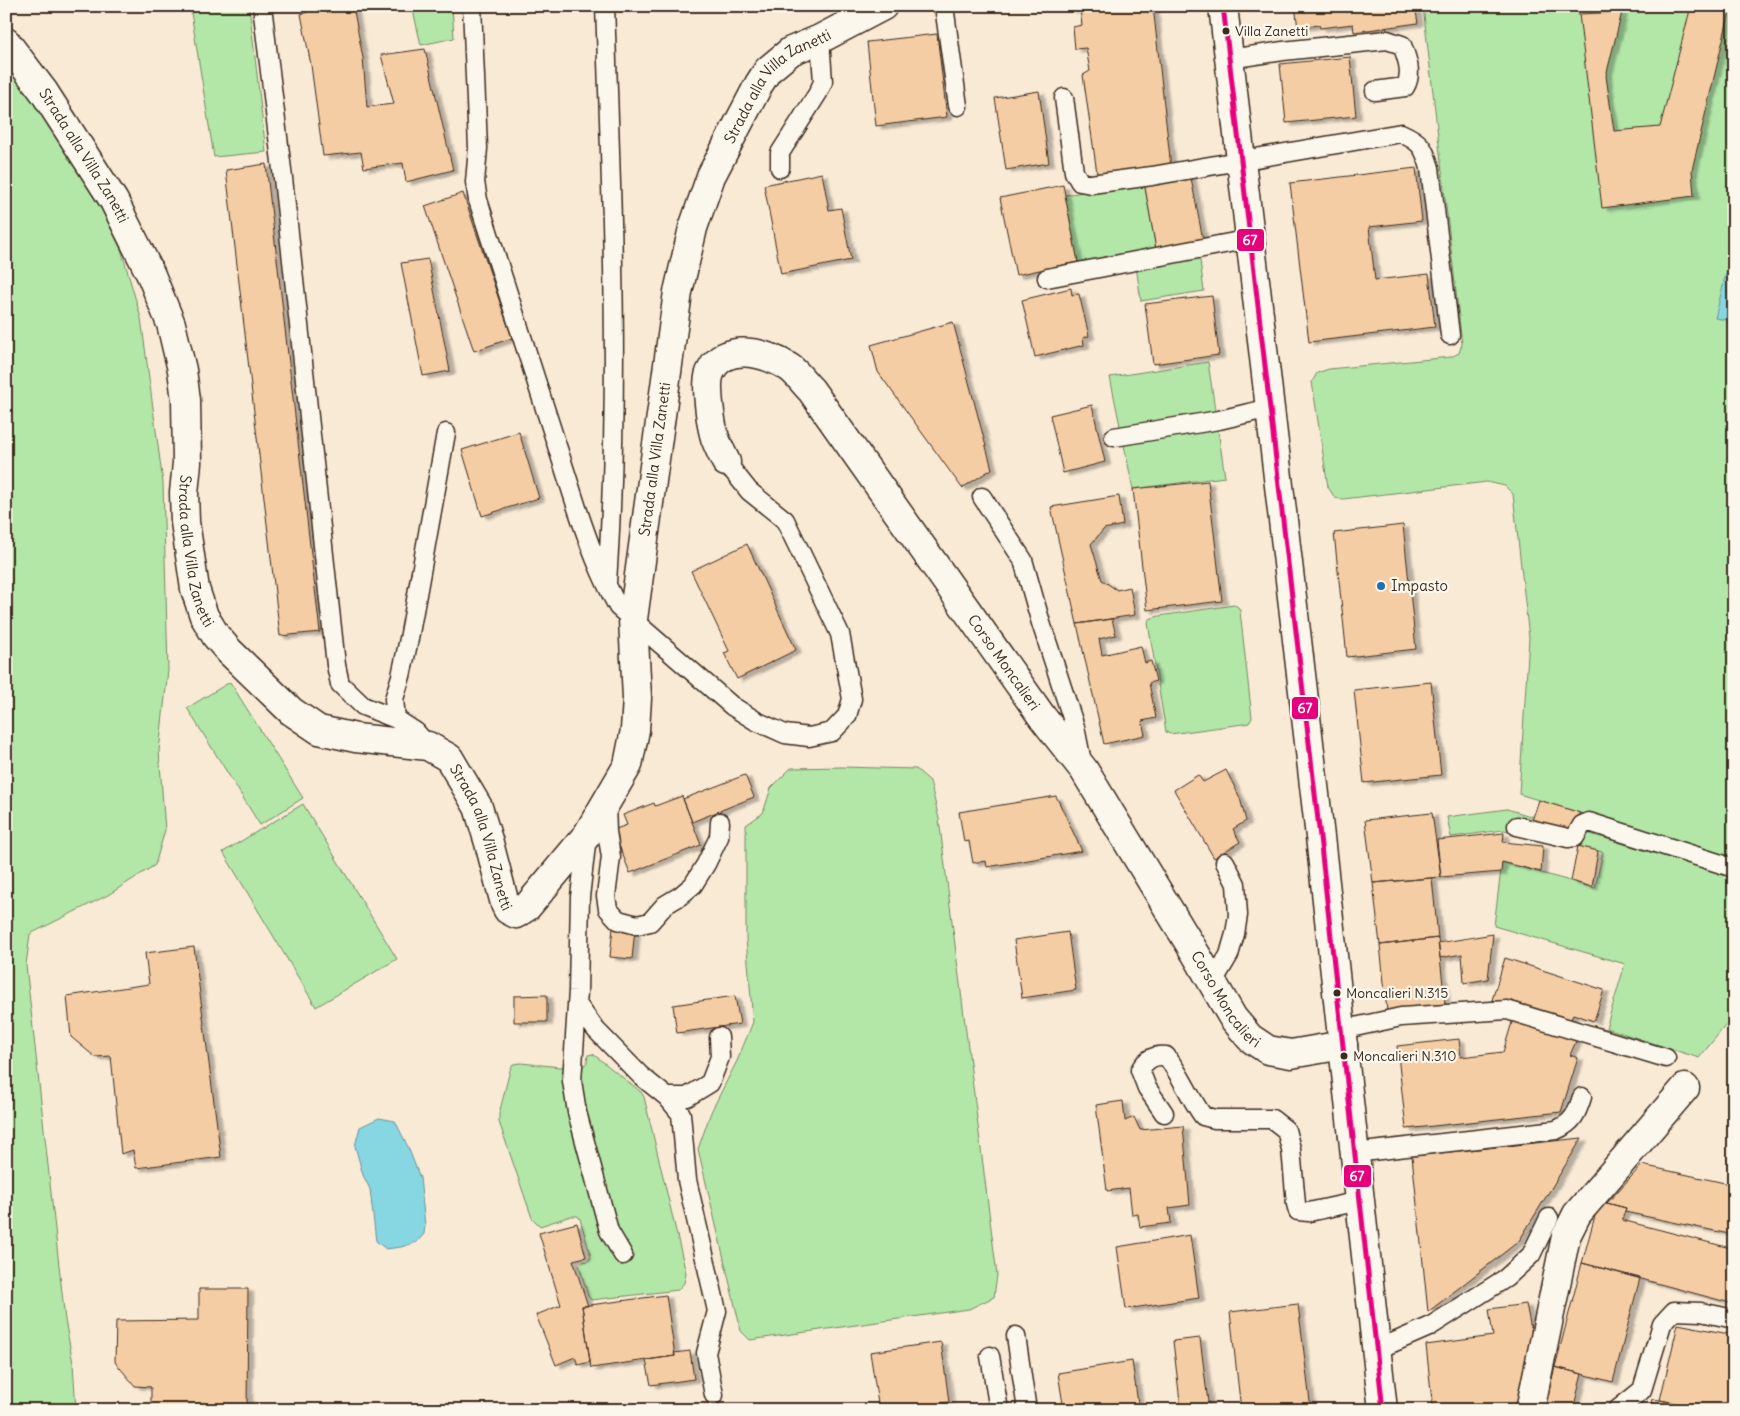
<svg xmlns="http://www.w3.org/2000/svg" width="1740" height="1416" font-family="Delius,sans-serif">
  <defs>
    <filter id="shadow"><feDropShadow dx="5.5" dy="3" stdDeviation="1" flood-color="#0004"/></filter>
  </defs>
  <rect width="100%" height="100%" fill="#f9ead6"/>
  <filter id="ink" filterUnits="userSpaceOnUse"><feTurbulence type="fractalNoise" baseFrequency=".02" numOctaves="2"/><feDisplacementMap in="SourceGraphic" scale="10" xChannelSelector="R" yChannelSelector="G"/><feConvolveMatrix kernelMatrix="1 2 1 2 8 2 1 2 1" color-interpolation-filters="sRGB"/></filter>
  <g filter="url(#ink)">
    <path fill="#b2e7a8" stroke="#768863" d="M 190,6 L 249,6 L 266,152 L 214,157 Z
      M 358,6 L 390,6 L 359,12 Z
      M 412,6 L 452,6 L 454,38 L 421,45 Z
      M 1423,6 L 1734,6 L 1734,861 L 1519,794 L 1529,638 L 1513,494 L 1505,486 L 1487,482 L 1343,499 L 1335,498 L 1328,487 L 1312,382 L 1317,373 L 1329,369 L 1451,357 L 1459,353 L 1462,344 Z
      M 6,65 L 33,97 L 57,139 L 93,192 L 121,249 L 141,318 L 163,483 L 168,670 L 159,751 L 165,830 L 155,865 L 108,895 L 30,934 L 26,965 L 65,1320 L 73,1363 L 76,1410 L 6,1410 Z
      M 1144,182 L 1156,249 L 1078,262 L 1065,195 Z
      M 1199,253 L 1204,291 L 1141,301 L 1136,266 Z
      M 1208,362 L 1225,477 L 1133,489 L 1110,377 Z
      M 1234,605 L 1238,607 L 1240,611 L 1252,718 L 1249,723 L 1243,724 L 1170,734 L 1166,732 L 1148,623 L 1149,619 L 1159,616 Z
      M 230,682 L 303,798 L 260,825 L 187,708 Z
      M 842,767 L 916,769 L 930,781 L 939,819 L 997,1275 L 994,1297 L 969,1309 L 750,1340 L 741,1331 L 698,1149 L 711,1112 L 737,1061 L 753,1022 L 746,938 L 746,825 L 763,813 L 771,788 L 791,768 Z
      M 303,804 L 397,959 L 316,1007 L 223,852 Z
      M 1507,809 L 1734,877 L 1734,1015 L 1699,1058 L 1606,1028 L 1625,964 L 1494,926 L 1502,862 L 1595,888 L 1603,852 L 1504,830 L 1451,837 L 1447,817 Z
      M 593,1054 L 641,1092 L 644,1097 L 686,1273 L 684,1283 L 678,1290 L 591,1300 L 588,1296 L 579,1265 L 582,1262 L 588,1261 L 591,1257 L 580,1219 L 578,1216 L 571,1216 L 540,1226 L 532,1218 L 499,1122 L 499,1114 L 510,1070 L 513,1064 L 521,1063 L 561,1067 L 584,1066 L 587,1062 L 588,1055 Z"/>
    <path fill="#87d7e3" stroke="#699294" d="M 1734,241 L 1734,321 L 1715,318 Z
      M 379,1118 L 395,1121 L 408,1147 L 420,1178 L 425,1225 L 424,1234 L 417,1242 L 401,1247 L 386,1249 L 376,1241 L 370,1189 L 363,1175 L 355,1146 L 360,1127 Z"/>
    <path fill="#f5cda4" stroke="#3b2a1e" filter="url(#shadow)" d="M 307,6 L 353,6 L 363,58 L 367,107 L 394,104 L 381,55 L 425,49 L 453,170 L 406,182 L 403,163 L 364,168 L 361,152 L 323,156 L 311,65 L 301,14 L 308,12 Z
      M 1070,6 L 1153,6 L 1171,167 L 1098,180 L 1083,75 L 1090,71 L 1086,48 L 1075,49 L 1073,27 L 1082,25 L 1080,9 L 1071,11 Z
      M 1295,6 L 1415,6 L 1418,23 L 1354,32 L 1353,24 L 1320,28 L 1319,25 L 1298,28 Z
      M 1691,6 L 1731,6 L 1692,170 L 1694,196 L 1602,208 L 1579,14 L 1622,12 L 1606,76 L 1614,131 L 1660,127 Z
      M 937,34 L 947,117 L 876,126 L 867,42 Z
      M 1350,57 L 1356,116 L 1286,123 L 1280,64 Z
      M 1039,91 L 1049,163 L 1006,170 L 995,98 Z
      M 266,164 L 320,632 L 280,636 L 226,170 Z
      M 1416,168 L 1422,221 L 1369,227 L 1375,280 L 1429,274 L 1435,327 L 1309,342 L 1290,183 Z
      M 822,173 L 829,210 L 841,208 L 851,260 L 781,274 L 764,185 Z
      M 1190,173 L 1203,240 L 1156,249 L 1144,182 Z
      M 1063,185 L 1078,262 L 1016,275 L 1000,198 Z
      M 463,193 L 512,338 L 474,351 L 425,206 Z
      M 428,259 L 450,371 L 423,376 L 401,263 Z
      M 1071,288 L 1072,295 L 1079,294 L 1089,336 L 1083,338 L 1084,345 L 1035,357 L 1022,300 Z
      M 1212,296 L 1219,355 L 1153,364 L 1145,304 Z
      M 953,322 L 992,469 L 962,488 L 878,372 L 871,345 Z
      M 1092,405 L 1105,462 L 1063,473 L 1050,415 Z
      M 519,432 L 539,498 L 482,516 L 462,450 Z
      M 1208,481 L 1222,601 L 1147,610 L 1133,489 Z
      M 1119,496 L 1123,525 L 1104,529 L 1091,544 L 1102,580 L 1117,590 L 1130,587 L 1135,615 L 1077,624 L 1051,507 Z
      M 1403,525 L 1416,649 L 1347,657 L 1334,533 Z
      M 747,544 L 796,650 L 737,679 L 724,653 L 729,651 L 691,571 Z
      M 1112,619 L 1116,635 L 1099,639 L 1102,655 L 1141,646 L 1145,663 L 1151,661 L 1156,681 L 1149,683 L 1156,718 L 1142,721 L 1145,735 L 1104,744 L 1077,624 Z
      M 1431,682 L 1441,775 L 1364,783 L 1354,690 Z
      M 1226,770 L 1240,798 L 1246,821 L 1233,829 L 1240,842 L 1214,858 L 1174,790 L 1198,775 L 1203,782 Z
      M 745,775 L 754,797 L 692,822 L 683,799 Z
      M 682,796 L 701,845 L 630,873 L 613,830 L 627,825 L 623,815 L 654,803 L 655,806 Z
      M 1056,796 L 1082,851 L 987,867 L 986,861 L 973,863 L 969,841 L 964,842 L 959,812 Z
      M 1539,800 L 1580,813 L 1573,836 L 1530,826 Z
      M 1432,813 L 1441,877 L 1373,883 L 1365,820 Z
      M 1504,833 L 1503,842 L 1543,846 L 1541,872 L 1502,862 L 1501,872 L 1441,877 L 1437,840 Z
      M 1578,846 L 1598,851 L 1592,887 L 1571,881 Z
      M 1432,878 L 1438,938 L 1380,945 L 1373,883 Z
      M 613,927 L 635,929 L 632,959 L 610,957 Z
      M 1068,932 L 1076,990 L 1022,998 L 1014,940 Z
      M 1493,934 L 1488,979 L 1464,983 L 1462,954 L 1440,958 L 1438,943 Z
      M 1438,938 L 1445,1004 L 1387,1011 L 1380,945 Z
      M 194,947 L 221,1157 L 136,1168 L 133,1150 L 121,1154 L 111,1056 L 95,1057 L 71,1037 L 67,996 L 149,984 L 145,953 Z
      M 1505,958 L 1604,990 L 1594,1021 L 1573,1014 L 1569,1025 L 1492,1000 Z
      M 547,995 L 547,1022 L 514,1022 L 514,996 Z
      M 735,996 L 740,1024 L 677,1033 L 673,1005 Z
      M 1513,1019 L 1577,1039 L 1570,1055 L 1578,1058 L 1561,1112 L 1406,1129 L 1397,1046 L 1459,1039 L 1461,1057 L 1503,1052 Z
      M 1123,1101 L 1125,1121 L 1134,1117 L 1140,1130 L 1183,1126 L 1190,1205 L 1169,1208 L 1171,1223 L 1140,1227 L 1138,1214 L 1132,1215 L 1129,1188 L 1107,1191 L 1096,1105 Z
      M 1582,1138 L 1519,1241 L 1428,1312 L 1412,1156 Z
      M 1642,1165 L 1734,1185 L 1734,1235 L 1625,1212 L 1626,1208 L 1607,1203 Z
      M 1599,1201 L 1626,1208 L 1622,1220 L 1734,1249 L 1734,1304 L 1582,1263 Z
      M 577,1223 L 586,1257 L 573,1260 L 588,1306 L 582,1306 L 590,1362 L 578,1365 L 575,1357 L 556,1365 L 536,1315 L 561,1305 L 539,1233 Z
      M 1190,1235 L 1199,1298 L 1126,1309 L 1117,1247 Z
      M 1582,1263 L 1640,1278 L 1613,1382 L 1555,1367 Z
      M 199,1289 L 248,1289 L 247,1410 L 151,1410 L 151,1387 L 135,1386 L 115,1362 L 116,1321 L 199,1320 Z
      M 666,1295 L 675,1356 L 591,1368 L 582,1306 Z
      M 1298,1304 L 1311,1410 L 1241,1410 L 1230,1312 Z
      M 1526,1304 L 1534,1344 L 1523,1405 L 1516,1406 L 1516,1410 L 1433,1410 L 1426,1345 L 1493,1336 L 1489,1309 Z
      M 1678,1324 L 1734,1335 L 1734,1354 L 1729,1376 L 1734,1376 L 1734,1410 L 1712,1410 L 1660,1400 Z
      M 1200,1338 L 1209,1410 L 1181,1410 L 1173,1341 Z
      M 941,1342 L 949,1402 L 939,1403 L 940,1410 L 879,1410 L 870,1352 Z
      M 690,1351 L 694,1379 L 651,1385 L 646,1360 L 675,1356 L 674,1353 Z
      M 1132,1361 L 1139,1410 L 1064,1410 L 1058,1373 Z
      M 1555,1367 L 1582,1374 L 1573,1410 L 1544,1410 Z
      M 1652,1399 L 1660,1400 L 1712,1410 L 1650,1410 Z"/>
    <g fill="none" stroke-linecap="round" stroke-linejoin="round">
      <g stroke="#3b2a1e" stroke-width="21">
        <path id="lane" d="M 262,6 L 283,178 L 336,665 L 340,684 L 363,706 L 396,719
          M 472,6 L 478,148 L 475,182 L 478,200 L 577,508 C 589,544 600,574 618,607 L 732,706 L 756,721 L 785,734 L 809,737 L 832,732 L 847,716 L 852,699 L 840,634 L 785,520 L 749,491 L 726,462
          M 605,6 C 612,199 620,391 607,583
          M 944,6 L 958,106
          M 1229,59 L 1283,51 L 1387,40 L 1402,45 C 1407,58 1413,74 1405,87 L 1375,91
          M 1064,98 L 1074,172 L 1080,182 L 1091,184 L 1152,176 L 1401,133 C 1421,142 1424,147 1430,168 L 1450,335
          M 780,168 L 780,153 L 818,93 L 823,82 L 820,39
          M 1047,278 L 1250,239
          M 1114,437 L 1219,420 L 1270,408
          M 982,497 L 1023,560 L 1041,623 L 1075,727 L 1082,762
          M 428,746 L 416,732 L 396,719 L 394,699 L 401,676 L 409,639 L 446,433
          M 606,805 L 607,832 L 611,857 L 606,896 L 608,909 L 618,920 L 637,925 L 650,922 L 665,905 L 680,896 L 693,885 L 706,864 L 719,837 L 720,822
          M 1517,826 L 1568,838 L 1575,837 L 1582,825 L 1589,822 L 1734,868
          M 587,836 L 580,897 L 578,991 L 572,1081 L 577,1112 L 609,1231 L 623,1255
          M 1213,982 L 1229,955 L 1235,934 L 1238,915 L 1236,884 L 1225,862
          M 577,1004 L 596,1030 L 641,1076 L 667,1097 L 687,1097 L 710,1083 L 720,1057 L 719,1037
          M 1341,1030 L 1401,1017 L 1507,1010 L 1666,1058
          M 667,1097 L 681,1114 L 687,1180 L 717,1311 L 706,1353 L 714,1395
          M 1164,1113 L 1147,1088 L 1140,1070 C 1146,1059 1154,1055 1166,1056 C 1181,1074 1189,1097 1203,1116 L 1215,1119 L 1272,1119 L 1286,1130 L 1291,1149 L 1296,1204 L 1298,1211 L 1309,1212 L 1360,1201
          M 1354,1153 L 1556,1130 C 1573,1123 1577,1113 1582,1097
          M 1016,1336 L 1027,1410
          M 1376,1350 L 1429,1327 L 1506,1278 L 1531,1255 L 1549,1218
          M 990,1356 L 999,1410
          M 1617,1410 L 1642,1390 L 1662,1324 L 1674,1311 L 1701,1312 L 1734,1319"/>
      </g>
      <g stroke="#3b2a1e" stroke-width="31">
        <g id="street">
          <path id="s1" d="M 6,42 L 44,92 L 114,201 L 151,275 L 171,324 L 182,370 L 186,400 L 187,463 L 184,493 L 185,522 L 195,589 L 204,616 L 216,636 L 229,651 L 291,711 L 319,730 L 356,738 L 428,746 L 449,758 L 478,807 L 489,843 L 505,904 L 508,910 L 516,914 L 527,907 L 587,835 L 628,765 L 635,730 L 637,698 L 633,619 L 678,292 L 693,228 L 711,176 L 759,84 L 768,70 L 791,51 L 820,39 L 883,6"/>
          <path id="s2" d="M 726,462 C 722,454 718,446 715,438 C 711,425 705,385 710,373 C 723,341 767,352 790,368 C 797,373 804,383 811,390 L 1043,718 L 1084,770 L 1197,956 L 1233,1018 L 1250,1038 L 1268,1050 L 1291,1054 L 1343,1045"/>
          <path d="M 1530,1410 L 1566,1236 L 1577,1214 L 1685,1088"/>
        </g>
      </g>
      <g stroke="#3b2a1e" stroke-width="31">
        <path id="secondary" d="M 1223,6 L 1320,837 L 1383,1410"/>
      </g>
      <use href="#lane" stroke="#fbf7ec" stroke-width="18"/>
      <use href="#street" stroke="#fbf7ec" stroke-width="28"/>
      <use href="#secondary" stroke="#fbf7ec" stroke-width="28"/>
      <g stroke="#fbf7ec" stroke-width="9">
        <path id="bus-1" d="M 1223,6 L 1320,837 L 1383,1410"/>
      </g>
      <use href="#bus-1" stroke="#e5007d" stroke-width="5"/>
    </g>
  </g>
  <g fill="#3b2a1e" stroke="#fbf7ec" stroke-width="2">
    <circle cx="1226" cy="31" r="4.5"/>
    <circle cx="1337" cy="993" r="4.5"/>
    <circle cx="1344" cy="1056" r="4.5"/>
  </g>
  <circle fill="#1f6fb2" stroke="#fbf7ec" stroke-width="2" cx="1381" cy="586" r="5"/>
  <g text-anchor="middle" stroke-width="4.5" stroke-linejoin="round" paint-order="stroke">
    <g font-size="14" fill="#3b2a1e" stroke="#fbf7ec" text-anchor="start">
      <text x="1235" y="36">Villa Zanetti</text>
      <text x="1346" y="998">Moncalieri N.315</text>
      <text x="1353" y="1061">Moncalieri N.310</text>
    </g>
    <g font-size="15" fill="#3b2a1e" stroke="#fbf7ec">
      <text dy="5" stroke="none"><textPath href="#s1" startOffset="1996">Strada alla Villa Zanetti</textPath></text>
      <text dy="5" stroke="none"><textPath href="#s1" startOffset="138">Strada alla Villa Zanetti</textPath></text>
      <text dy="5" stroke="none"><textPath href="#s1" startOffset="1591">Strada alla Villa Zanetti</textPath></text>
      <text dy="5" stroke="none"><textPath href="#s1" startOffset="558">Strada alla Villa Zanetti</textPath></text>
      <text dy="5" stroke="none"><textPath href="#s2" startOffset="548">Corso Moncalieri</textPath></text>
      <text dy="5" stroke="none"><textPath href="#s1" startOffset="1008">Strada alla Villa Zanetti</textPath></text>
      <text dy="5" stroke="none"><textPath href="#s2" startOffset="952">Corso Moncalieri</textPath></text>
    </g>
    <g font-size="15" fill="#3b2a1e" stroke="#fbf7ec" text-anchor="start">
      <text x="1391" y="591">Impasto</text>
    </g>
  </g>
  <g stroke="#fbf7ec" stroke-width="2">
    <rect x="1236" y="228" width="29" height="24" rx="5" fill="#e5007d"/>
    <rect x="1291" y="696" width="28" height="24" rx="5" fill="#e5007d"/>
    <rect x="1343" y="1164" width="29" height="24" rx="5" fill="#e5007d"/>
  </g>
  <g font-size="14" text-anchor="middle" font-weight="bold" fill="#fff">
    <text x="1250" y="245">67</text>
    <text x="1305" y="713">67</text>
    <text x="1357" y="1181">67</text>
  </g>
  <rect width="1740" height="1416" fill="none" stroke="#fbf7ec" stroke-width="25"/>
  <rect x="12" y="12" width="1715" height="1391" fill="none" stroke="#3b2a1e" stroke-width="2" filter="url(#ink)"/>
</svg>
